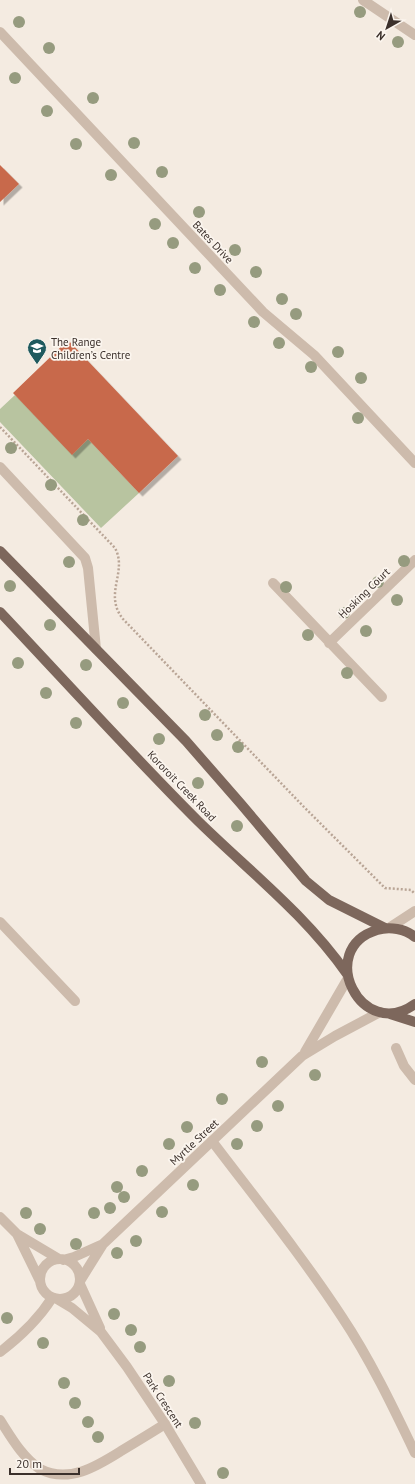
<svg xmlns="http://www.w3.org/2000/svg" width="415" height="1484" font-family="'PT Sans',sans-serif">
  <defs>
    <filter id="shadow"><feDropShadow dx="3.5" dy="3.5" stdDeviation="0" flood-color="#0004"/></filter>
  </defs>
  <rect width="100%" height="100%" fill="#f4ebe1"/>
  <path fill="#b8c4a0" d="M 15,395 L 72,454 L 88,439 L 139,493 L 101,528 L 0,422 L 0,409 Z"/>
  <path fill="#c8694b" filter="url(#shadow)" d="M 0,165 L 19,184 L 0,202 Z
    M 68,340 L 178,456 L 139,493 L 88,439 L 72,455 L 13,393 Z"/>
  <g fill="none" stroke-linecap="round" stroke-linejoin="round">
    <path stroke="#b9a596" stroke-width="2.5" stroke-dasharray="2 2" stroke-linecap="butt" d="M 0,427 L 115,548 C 128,572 103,594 123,619 L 304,807 L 385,888 L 411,890 L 415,894"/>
    <path stroke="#cdbbac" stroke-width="10" d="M 0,467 L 85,558 L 88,568 L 96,649
      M 0,922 L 75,1001
      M 212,1141 C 256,1199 302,1256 342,1317 C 370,1359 393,1407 415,1453
      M 0,1352 C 21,1336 38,1320 52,1298
      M 0,1420 C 11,1437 22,1457 40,1469 C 69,1484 97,1466 121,1451 C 136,1442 151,1433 165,1424"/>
    <path stroke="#cdbbac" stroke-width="10" d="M 363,0 L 415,35
      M 0,32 L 263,312 L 314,355 L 415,463
      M 273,583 L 382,697
      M 329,643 L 415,560
      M 389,928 L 415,911
      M 396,1048 L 404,1066 L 415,1080
      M 305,1052 L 348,978
      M 0,1217 L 17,1234 L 59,1259
      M 17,1234 L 40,1281
      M40 1279a20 20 0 1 1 40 0a20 20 0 1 1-40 0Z
      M 63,1260 L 74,1257 L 103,1244
      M 80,1281 L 103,1244 L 302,1056 L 335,1036 L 380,1012
      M 80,1284 L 100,1328
      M 57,1299 L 72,1308 L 101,1332 L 127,1367 L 165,1424 L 201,1484"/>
    <path stroke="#7d675c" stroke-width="10" d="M 0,551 L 186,741 L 241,804 L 306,881 L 329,900 L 385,928
      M 0,612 C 66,682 130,753 198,821 C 249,871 306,915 347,974
      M 415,937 C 405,929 390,926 377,930 C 315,949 361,1043 415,1004
      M 390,1014 L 415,1022"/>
  </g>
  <g fill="#969b7f">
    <circle cx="360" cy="12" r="6"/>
    <circle cx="19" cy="22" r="6"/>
    <circle cx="398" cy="42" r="6"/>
    <circle cx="49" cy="48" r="6"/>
    <circle cx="15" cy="78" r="6"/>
    <circle cx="93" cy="98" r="6"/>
    <circle cx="47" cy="111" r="6"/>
    <circle cx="134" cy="143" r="6"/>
    <circle cx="76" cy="144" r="6"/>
    <circle cx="162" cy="172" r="6"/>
    <circle cx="111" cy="175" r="6"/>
    <circle cx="199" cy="212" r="6"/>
    <circle cx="155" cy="224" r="6"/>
    <circle cx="173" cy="243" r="6"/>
    <circle cx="235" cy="250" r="6"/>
    <circle cx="195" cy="268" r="6"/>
    <circle cx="256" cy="272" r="6"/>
    <circle cx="220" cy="290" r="6"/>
    <circle cx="282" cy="299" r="6"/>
    <circle cx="296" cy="314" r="6"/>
    <circle cx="254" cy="322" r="6"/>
    <circle cx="279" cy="343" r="6"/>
    <circle cx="338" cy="352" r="6"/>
    <circle cx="311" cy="367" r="6"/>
    <circle cx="361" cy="378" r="6"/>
    <circle cx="358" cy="418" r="6"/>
    <circle cx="11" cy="448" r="6"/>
    <circle cx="51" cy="485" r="6"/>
    <circle cx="83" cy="520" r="6"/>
    <circle cx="404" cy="561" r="6"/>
    <circle cx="69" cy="562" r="6"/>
    <circle cx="378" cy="582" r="6"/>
    <circle cx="10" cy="586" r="6"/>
    <circle cx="286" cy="587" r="6"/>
    <circle cx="397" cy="600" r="6"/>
    <circle cx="344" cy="613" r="6"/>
    <circle cx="50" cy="625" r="6"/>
    <circle cx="366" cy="631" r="6"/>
    <circle cx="308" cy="635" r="6"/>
    <circle cx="18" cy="663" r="6"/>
    <circle cx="86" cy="665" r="6"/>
    <circle cx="347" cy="673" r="6"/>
    <circle cx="46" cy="693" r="6"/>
    <circle cx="123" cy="703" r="6"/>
    <circle cx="205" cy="715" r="6"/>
    <circle cx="76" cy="723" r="6"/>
    <circle cx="217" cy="735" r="6"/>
    <circle cx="159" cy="739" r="6"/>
    <circle cx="238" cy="747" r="6"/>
    <circle cx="198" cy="783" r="6"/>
    <circle cx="237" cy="826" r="6"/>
    <circle cx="262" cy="1062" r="6"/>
    <circle cx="315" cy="1075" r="6"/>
    <circle cx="222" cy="1099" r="6"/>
    <circle cx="278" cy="1106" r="6"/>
    <circle cx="257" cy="1126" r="6"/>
    <circle cx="187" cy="1127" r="6"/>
    <circle cx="169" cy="1144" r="6"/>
    <circle cx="237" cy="1144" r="6"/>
    <circle cx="142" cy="1171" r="6"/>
    <circle cx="193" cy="1185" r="6"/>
    <circle cx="117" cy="1187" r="6"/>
    <circle cx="124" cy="1197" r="6"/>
    <circle cx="110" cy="1208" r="6"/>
    <circle cx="162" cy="1212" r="6"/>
    <circle cx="26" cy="1213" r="6"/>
    <circle cx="94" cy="1213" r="6"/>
    <circle cx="40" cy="1229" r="6"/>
    <circle cx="136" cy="1241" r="6"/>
    <circle cx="76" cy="1244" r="6"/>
    <circle cx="117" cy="1253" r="6"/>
    <circle cx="114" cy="1314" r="6"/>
    <circle cx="7" cy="1318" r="6"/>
    <circle cx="131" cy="1330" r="6"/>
    <circle cx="43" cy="1343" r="6"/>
    <circle cx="140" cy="1347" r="6"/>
    <circle cx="169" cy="1381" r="6"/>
    <circle cx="64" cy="1383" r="6"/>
    <circle cx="75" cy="1403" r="6"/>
    <circle cx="88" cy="1422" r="6"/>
    <circle cx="195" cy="1423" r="6"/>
    <circle cx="98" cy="1437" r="6"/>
    <circle cx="223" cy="1473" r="6"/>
  </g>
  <defs>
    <g id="school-pin" transform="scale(1)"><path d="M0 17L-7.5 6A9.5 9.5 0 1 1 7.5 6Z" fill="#1f5a5e" stroke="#fbf5ee"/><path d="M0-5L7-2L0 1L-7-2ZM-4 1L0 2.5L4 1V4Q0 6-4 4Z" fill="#fff"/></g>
  </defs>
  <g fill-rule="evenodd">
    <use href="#school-pin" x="37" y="348"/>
  </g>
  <g text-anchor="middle" stroke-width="3.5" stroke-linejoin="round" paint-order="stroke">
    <g font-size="11" fill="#3b302b" stroke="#fbf5ee">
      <text transform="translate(213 242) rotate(47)" y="4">Bates Drive</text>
      <text transform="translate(364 593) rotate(-44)" y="4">Hosking Court</text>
      <text transform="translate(182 786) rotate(46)" y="4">Kororoit Creek Road</text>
      <text transform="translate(194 1142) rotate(-43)" y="4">Myrtle Street</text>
      <text transform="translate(163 1400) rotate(57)" y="4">Park Crescent</text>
    </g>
    <g font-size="11" fill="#3b302b" stroke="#fbf5ee" text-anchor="start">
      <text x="51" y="346">The Range<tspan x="51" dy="13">Children’s Centre</tspan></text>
    </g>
  </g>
  <g transform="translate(387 28) rotate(219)" stroke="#fbf5ee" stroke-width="3" paint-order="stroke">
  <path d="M0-3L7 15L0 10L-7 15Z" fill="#3b302b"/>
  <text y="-6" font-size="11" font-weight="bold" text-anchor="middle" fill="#3b302b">N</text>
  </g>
  <path d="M10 1468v6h69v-6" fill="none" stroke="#3b302b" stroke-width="2"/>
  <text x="16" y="1468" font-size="12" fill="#3b302b" stroke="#fbf5ee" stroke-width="3" paint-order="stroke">20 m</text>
</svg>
